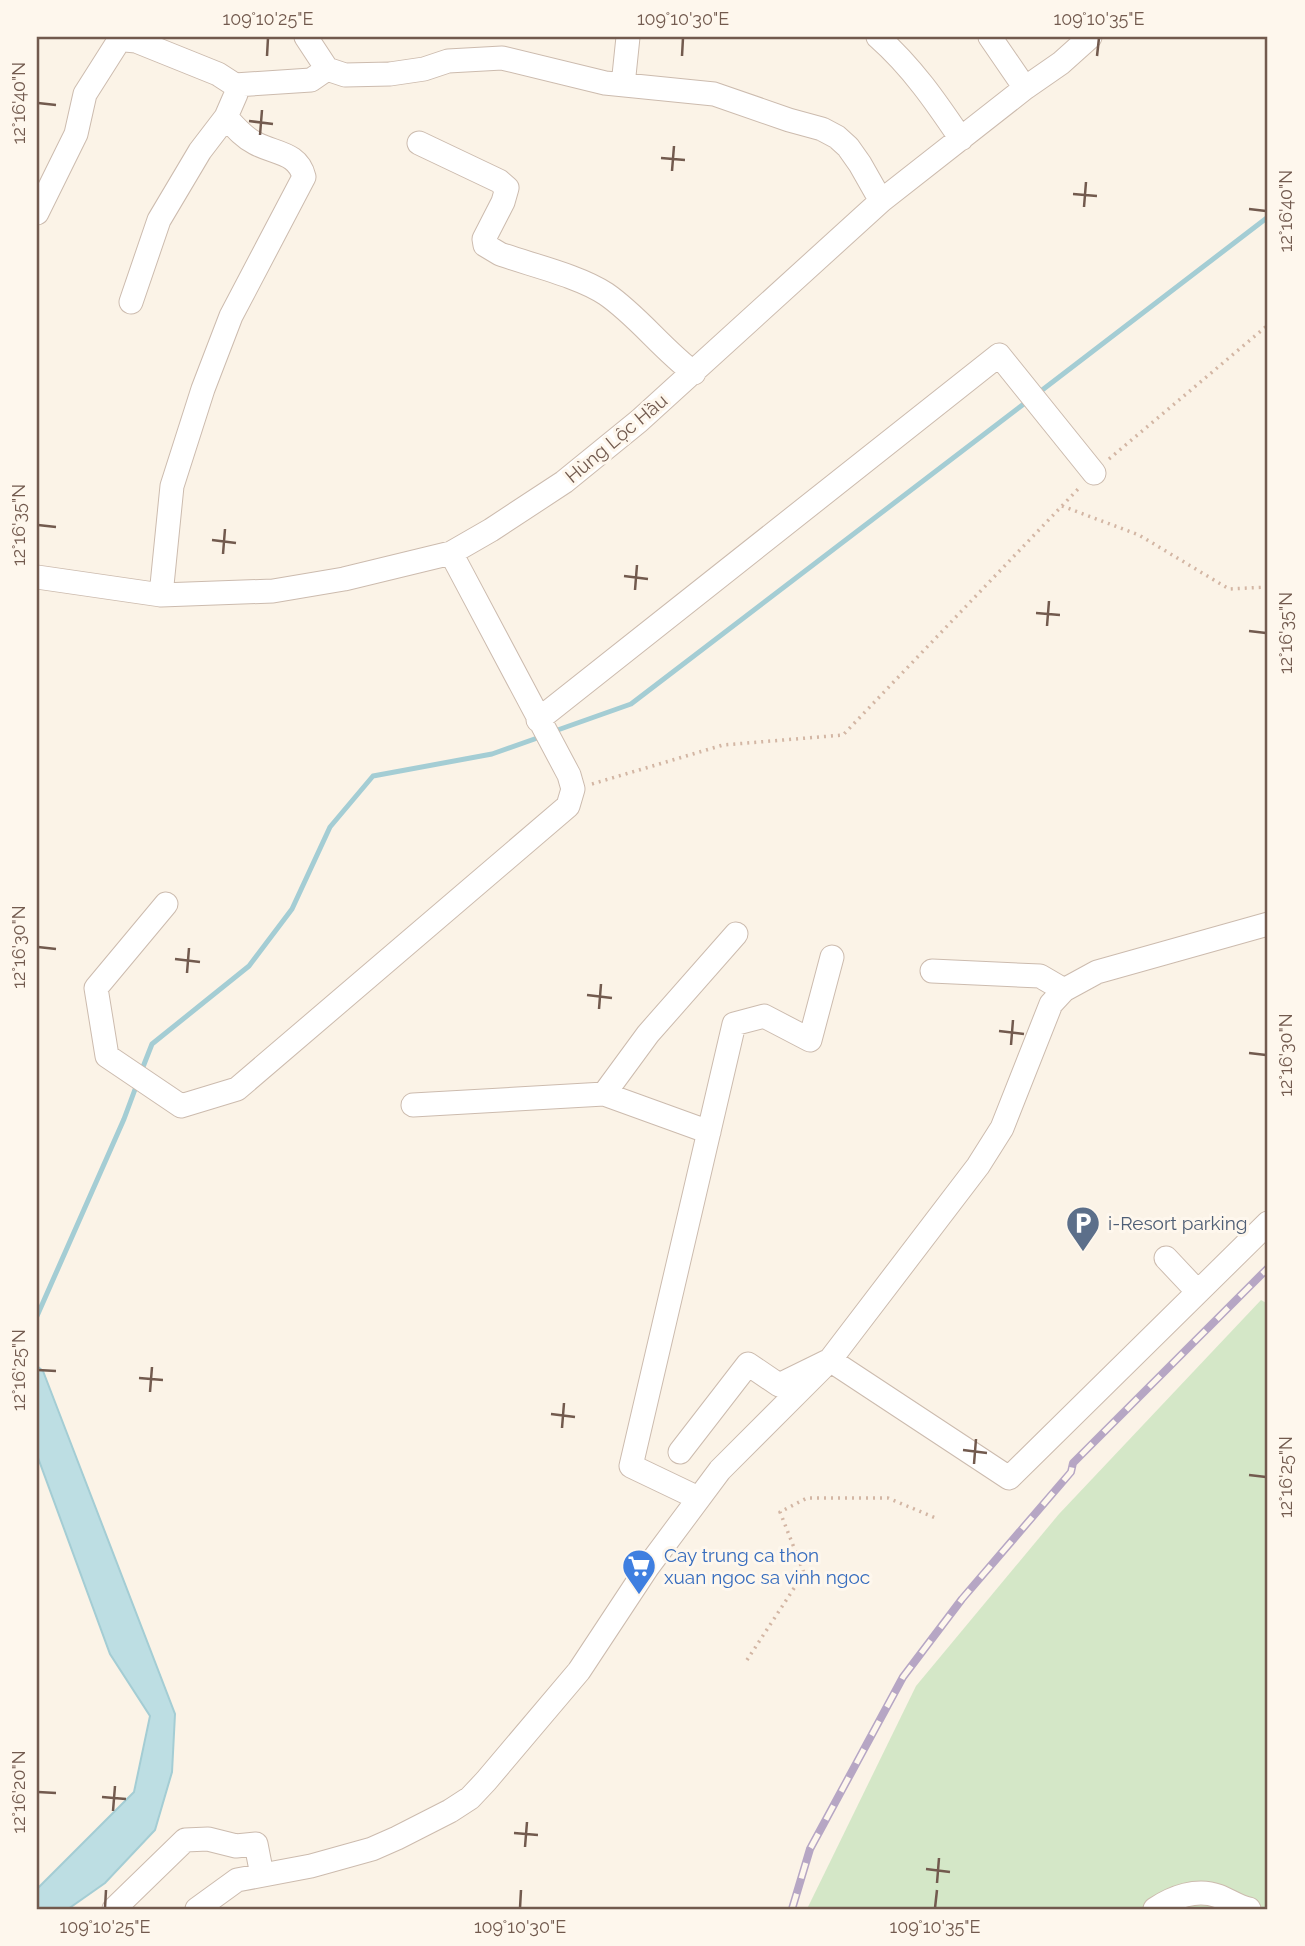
<svg xmlns="http://www.w3.org/2000/svg" width="1305" height="1946" font-family="Raleway,sans-serif">
  <rect width="100%" height="100%" fill="#fbf3e7"/>
  <path fill="#d4e7c7" d="M 1261,1300 L 1268,1304 L 1268,1909 L 807,1909 L 916,1686 L 1059,1514 Z"/>
  <path fill="#bddee3" stroke="#a4cdd4" stroke-width="2" d="M 37,1366 L 43,1371 L 175,1714 L 172,1772 L 155,1830 L 105,1883 L 68,1909 L 37,1909 L 37,1889 L 134,1792 L 150,1716 L 110,1654 L 37,1455 Z"/>
  <g fill="none" stroke-linecap="round" stroke-linejoin="round">
    <path stroke="#a4cdd4" stroke-width="5" d="M 1037,394 L 1268,217
      M 552,732 L 631,704 L 1029,400
      M 141,1072 L 152,1044 L 249,966 L 292,909 L 330,827 L 373,776 L 492,754 L 543,736
      M 37,1316 L 124,1119 L 137,1084"/>
    <g stroke="#ccbbae" stroke-width="25">
      <path id="minor" d="M 306,37 L 327,69 L 345,75 L 390,74 L 424,69 L 448,61 L 502,58 L 605,83 L 714,94 L 789,120 L 822,129 L 837,137 L 848,147 L 860,164 L 881,201
        M 878,37 C 912,67 936,102 961,139
        M 990,37 L 1025,88
        M 235,85 L 311,80 L 327,69
        M 623,85 L 628,37
        M 419,143 L 499,181 L 507,188 L 503,202 L 484,239 L 485,245 L 500,254 C 531,265 579,276 606,294 C 638,316 662,349 694,373
        M 37,213 L 76,134 L 85,94 L 118,42 L 125,40 L 136,41 L 218,74 L 235,85 L 236,94 L 226,117 L 200,151 L 159,220 L 131,302
        M 37,577 L 161,595 L 273,591 L 344,579 L 451,553 L 491,530 L 564,482 L 639,421 L 881,201 L 1025,88 L 1061,63 L 1090,37
        M 161,595 L 172,486 L 203,389 L 231,316 L 304,177 C 298,152 275,154 255,143 C 243,137 235,127 226,117
        M 538,720 L 999,355 L 1094,473
        M 166,904 L 96,988 L 107,1056 L 181,1106 L 237,1089 L 568,806 L 573,789 L 569,775 L 451,553
        M 932,971 L 1040,976 L 1064,990
        M 604,1094 L 648,1034 L 736,934
        M 413,1105 L 604,1094 L 709,1132
        M 1166,1258 L 1198,1292
        M 680,1452 L 748,1364 L 779,1385 L 830,1360 L 1009,1478 L 1268,1223
        M 698,1498 L 631,1466 L 734,1024 L 764,1016 L 810,1040 L 832,957
        M 114,1909 L 185,1840 L 208,1839 L 236,1846 L 256,1844 L 262,1875
        M 197,1909 L 237,1880 L 311,1866 L 372,1849 L 397,1838 L 450,1811 L 470,1798 L 486,1781 L 579,1671 L 647,1568 L 720,1470 L 830,1360 L 978,1166 L 1002,1128 L 1051,1004 L 1064,990 L 1097,972 L 1268,924
        M 1155,1909 C 1173,1897 1197,1888 1218,1896 C 1229,1900 1238,1907 1249,1909"/>
    </g>
    <path stroke="#d3b6a4" stroke-width="3.5" stroke-dasharray="2 5" stroke-linecap="butt" d="M 1109,459 L 1268,325
      M 1062,506 L 1139,535 L 1229,589 L 1268,587
      M 592,784 L 723,745 L 843,735 L 1081,486
      M 747,1660 L 804,1573 L 780,1512 L 807,1498 L 888,1498 L 938,1519"/>
    <use href="#minor" stroke="#fff" stroke-width="23"/>
    <g stroke="#b6a6c4" stroke-width="8">
      <path id="rail" d="M 792,1909 L 810,1849 L 903,1677 L 962,1599 L 1071,1472 L 1073,1463 L 1268,1268"/>
    </g>
    <use href="#rail" stroke="#fef7ed" stroke-width="5" stroke-dasharray="16" stroke-linecap="butt"/>
  </g>
  <path fill="none" stroke="#725a4e" stroke-width="2.5" d="M 267,56 L 268,38M 682,56 L 683,38M 1097,56 L 1099,38M 38,103 L 56,105M 249,121 L 273,124M 260,135 L 262,110M 661,158 L 685,160M 672,171 L 674,146M 1073,194 L 1097,196M 1084,207 L 1086,182M 1249,209 L 1266,211M 38,525 L 56,527M 212,540 L 236,543M 223,554 L 225,529M 624,576 L 648,579M 635,590 L 637,565M 1036,613 L 1060,615M 1047,626 L 1049,601M 1249,631 L 1266,633M 38,947 L 56,949M 175,959 L 200,962M 187,973 L 189,948M 587,995 L 612,998M 599,1009 L 601,984M 999,1031 L 1024,1034M 1011,1045 L 1013,1020M 1249,1053 L 1266,1055M 38,1370 L 56,1371M 139,1378 L 163,1380M 150,1392 L 152,1367M 551,1414 L 575,1417M 562,1428 L 564,1403M 963,1450 L 987,1453M 974,1464 L 976,1439M 1249,1475 L 1266,1477M 38,1792 L 56,1793M 102,1797 L 126,1799M 113,1811 L 115,1786M 514,1833 L 538,1835M 525,1847 L 527,1822M 926,1869 L 950,1872M 937,1883 L 939,1858M 105,1908 L 106,1890M 520,1908 L 521,1890M 935,1908 L 937,1890"/>
  <defs>
    <g id="parking-pin" transform="scale(1.75)"><path d="M0 17L-7.5 6A9.5 9.5 0 1 1 7.5 6Z" fill="#5c6f8a" stroke="#fef7ed"/><path d="M-3.5-5.5H1a3.5 3.5 0 0 1 0 7H-1V5.5H-3.5ZM-1-3.4V-.6H.8a1.4 1.4 0 0 0 0-2.8Z" fill="#fff"/></g>
    <g id="supermarket-pin" transform="scale(1.75)"><path d="M0 17L-7.5 6A9.5 9.5 0 1 1 7.5 6Z" fill="#3f7fe0" stroke="#fef7ed"/><path d="M-6-5.5h2.5l.6 2H6L4.5 2H-2.5L-4.4-4H-6ZM-1.5 3.2a1.3 1.3 0 1 0 .1 0ZM3 3.2a1.3 1.3 0 1 0 .1 0Z" fill="#fff"/></g>
  </defs>
  <g fill-rule="evenodd">
    <use href="#parking-pin" x="1083" y="1223"/>
    <use href="#supermarket-pin" x="639" y="1566"/>
  </g>
  <g text-anchor="middle" stroke-width="6" stroke-linejoin="round" paint-order="stroke">
    <g font-size="19" fill="#725a4e" stroke="#fef7ed">
      <text transform="translate(616 438) rotate(-40)" y="7">Hùng Lộc Hầu</text>
    </g>
    <g font-size="19" fill="#4e5e75" stroke="#fef7ed" text-anchor="start">
      <text x="1108" y="1230">i-Resort parking</text>
    </g>
    <g font-size="19" fill="#366cbe" stroke="#fef7ed" text-anchor="start">
      <text x="664" y="1562">Cay trung ca thon<tspan x="664" dy="22">xuan ngoc sa vinh ngoc</tspan></text>
    </g>
  </g>
  <rect width="1305" height="1946" fill="none" stroke="#fef7ed" stroke-width="77"/>
  <rect x="38" y="38" width="1228" height="1870" fill="none" stroke="#725a4e" stroke-width="2.5"/>
  <g font-size="18" text-anchor="middle" fill="#725a4e">
    <text x="268" y="25">109°10'25"E</text>
    <text x="683" y="25">109°10'30"E</text>
    <text x="1099" y="25">109°10'35"E</text>
    <text transform="translate(19 103) rotate(-90)" y="6">12°16'40"N</text>
    <text transform="translate(1286 211) rotate(-90)" y="6">12°16'40"N</text>
    <text transform="translate(19 525) rotate(-90)" y="6">12°16'35"N</text>
    <text transform="translate(1286 633) rotate(-90)" y="6">12°16'35"N</text>
    <text transform="translate(19 947) rotate(-90)" y="6">12°16'30"N</text>
    <text transform="translate(1286 1055) rotate(-90)" y="6">12°16'30"N</text>
    <text transform="translate(19 1370) rotate(-90)" y="6">12°16'25"N</text>
    <text transform="translate(1286 1477) rotate(-90)" y="6">12°16'25"N</text>
    <text transform="translate(19 1792) rotate(-90)" y="6">12°16'20"N</text>
    <text x="105" y="1933">109°10'25"E</text>
    <text x="520" y="1933">109°10'30"E</text>
    <text x="935" y="1933">109°10'35"E</text>
  </g>
</svg>
